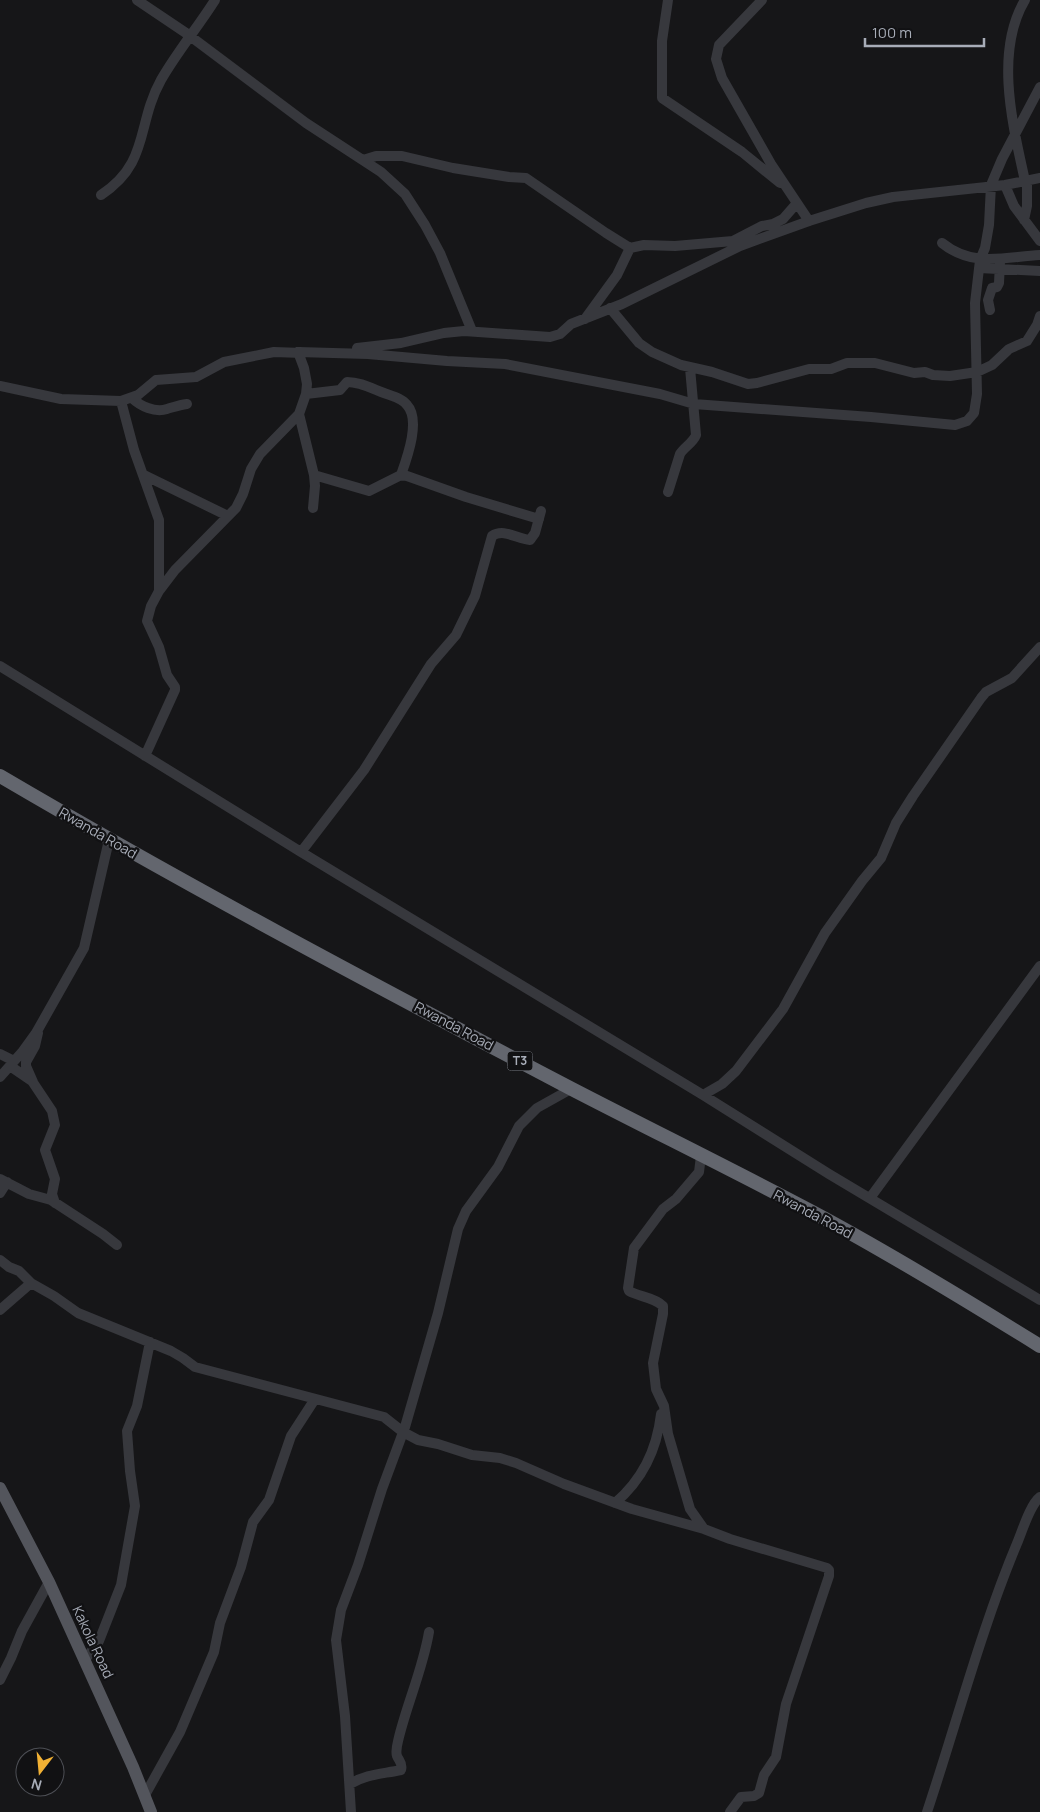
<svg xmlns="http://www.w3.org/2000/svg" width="1040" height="1812" font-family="Manrope,sans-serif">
  <rect width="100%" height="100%" fill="#161618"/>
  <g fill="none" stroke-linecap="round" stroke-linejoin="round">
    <path stroke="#37383d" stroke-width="10" d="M 137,0 L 186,33 L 306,123 L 381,172 L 405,194 L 425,225 L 440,253 L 472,331
      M 668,0 L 662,41 L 662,98 L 742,152 L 780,183
      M 762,0 L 719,45 L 716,59 L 722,78 L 771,164 L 809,221
      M 1025,0 C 994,52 1013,126 1025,181
      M 363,160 L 376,156 L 402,156 L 453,168 L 509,177 L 526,178 L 606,233 L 630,248
      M 1005,185 L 1014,206 L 1040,241
      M 101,195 C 150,163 136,125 161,80 C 177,52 198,27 215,0
      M 1024,220 L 1027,206 L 1027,181
      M 942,243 C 973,268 1004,257 1040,255
      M 979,268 L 1040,271
      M 610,308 L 639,343 L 652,352 L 681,365 L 712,372 L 748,384 L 757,383 L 809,369 L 831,369 L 847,363 L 875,363 L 914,373 L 925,372 L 933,375 L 950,376 L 977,372 L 992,365 L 1009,349 L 1027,341 L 1037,325 L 1040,316
      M 990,310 L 988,300 L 992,288 L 997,287 L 999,283 L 1000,262
      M 585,319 L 617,275 L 630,248 L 644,245 L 675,246 L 733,241 L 762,226 L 773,224 L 783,219 L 797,203
      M 357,348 L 401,343 L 444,333 L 464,331 L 550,337 L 560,334 L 571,324 L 622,304 L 740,246 L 809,221 L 866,203 L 893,197 L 1005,185 L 1040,178
      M 0,386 L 61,399 L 121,401 L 138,395 L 156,380 L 196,377 L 224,362 L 274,352 L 302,353
      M 306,394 L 340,390 L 347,382 C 360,382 371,388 384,393 C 392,396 402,398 407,405 C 421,420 407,458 401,475
      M 132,398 C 140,406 155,413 167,409 C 174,407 179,405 187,404
      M 121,401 L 134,450 L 159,520 L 159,591
      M 299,414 L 314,475 L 315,486 L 313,508
      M 144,475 L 228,516
      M 314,475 L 369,491 L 401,475 L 407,476 L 466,497 L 539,519
      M 668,492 L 680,454 C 684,447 693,443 696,435 L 690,368
      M 0,666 L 301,852 L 703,1095 L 829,1174 L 1040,1300
      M 145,756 L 175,690 L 175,687 L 167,675 L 159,647 L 147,621 L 151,606 L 159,591 L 175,570 L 236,508 L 243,494 L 251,469 L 260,454 L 299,414 L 306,394 L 307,384 L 304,368 L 298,352 L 368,354 L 447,361 L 505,364 L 660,394 L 694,404 L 871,417 L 955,425 L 967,421 L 974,413 L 977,394 L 975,303 L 980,260 L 985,248 L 989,225 L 991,185 L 1002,159 L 1040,87
      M 301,852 L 364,770 L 431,664 L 456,635 L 475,596 L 492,536 C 504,528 517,539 530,540 L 535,533 L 541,511
      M 0,1054 L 14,1061
      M 10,1066 L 32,1081 L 52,1111 L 55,1125 L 45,1150 L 55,1179 L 52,1194 L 55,1203
      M 0,1077 L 23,1051 L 36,1033 L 84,948 L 109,840
      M 33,1082 L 26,1066 L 26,1062 L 35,1046 L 38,1033
      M 703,1095 L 722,1084 L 736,1071 L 783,1009 L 825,933 L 862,881 L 881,858 L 896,823 L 913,796 L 981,698 L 986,692 L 1012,678 L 1040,647
      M 701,1156 L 699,1172 L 676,1199 L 663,1209 L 634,1248 L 628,1288 L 629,1291 C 639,1297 654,1297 663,1306 L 663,1314 L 653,1363 L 656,1389 L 664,1406 L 668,1434 L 690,1509 L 704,1529
      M 0,1179 L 29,1194 L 51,1200 L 103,1234 L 117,1245
      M 0,1193 L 7,1182
      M 870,1198 L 1040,966
      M 0,1260 L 9,1267 L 19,1271 L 31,1283 L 54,1296 L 78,1313 L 171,1351 L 183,1358 L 195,1367 L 384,1417 L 403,1432 L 418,1440 L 438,1444 L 472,1455 L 500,1458 L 516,1463 L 564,1484 L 632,1509 L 704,1529 L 730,1539 L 827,1568 L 829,1570 L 829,1576 L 786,1704 L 776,1757 L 764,1775 L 759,1793 L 754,1796 L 741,1797 L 730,1812
      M 0,1310 L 31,1283
      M 615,1503 C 642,1480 657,1449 661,1414
      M 84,1661 L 99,1641 L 121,1585 L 135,1506 L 130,1471 L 127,1431 L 137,1406 L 150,1342
      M 0,1680 L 11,1658 L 22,1631 L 49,1582
      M 350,1784 C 366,1774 383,1774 401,1770 C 403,1763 399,1761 397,1756 C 395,1750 398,1742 399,1737 C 408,1701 423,1668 429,1632
      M 145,1795 L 180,1732 L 214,1652 L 220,1623 L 241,1567 L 253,1522 L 269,1500 L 291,1436 L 315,1399
      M 351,1812 L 345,1716 L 336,1640 L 341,1610 L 358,1565 L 382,1489 L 405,1427 L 438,1313 L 458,1229 L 466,1211 L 498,1167 L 519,1126 L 537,1108 L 571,1089
      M 927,1812 C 957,1722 981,1629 1018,1541 C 1023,1529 1030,1505 1040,1497"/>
    <path stroke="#53555c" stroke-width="12" d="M 0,1488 L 49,1582 L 133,1767 L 151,1812"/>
    <path stroke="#63666e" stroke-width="14" d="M 0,776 C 187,886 378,987 570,1088 C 651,1130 733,1170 814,1213 C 891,1254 966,1300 1040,1346"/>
  </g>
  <g text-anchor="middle" stroke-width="4.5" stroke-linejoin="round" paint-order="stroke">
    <rect fill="#111113" stroke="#7b7e86" stroke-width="1" x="507.5" y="1051.5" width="25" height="19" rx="4"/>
    <g font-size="12" font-weight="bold" fill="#a8adb8">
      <text x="520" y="1065">T3</text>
    </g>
    <g font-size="14" fill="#a8adb8" stroke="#111113">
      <text transform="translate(98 833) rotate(30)" y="5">Rwanda Road</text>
      <text transform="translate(454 1026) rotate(28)" y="5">Rwanda Road</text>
      <text transform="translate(813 1214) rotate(28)" y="5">Rwanda Road</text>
      <text transform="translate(93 1642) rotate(65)" y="5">Kakola Road</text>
    </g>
  </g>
  <g transform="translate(40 1772) rotate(196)"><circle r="24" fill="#111113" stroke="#4d4f55"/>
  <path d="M0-4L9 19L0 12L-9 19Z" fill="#f2b134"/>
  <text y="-8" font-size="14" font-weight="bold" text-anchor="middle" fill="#a8adb8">N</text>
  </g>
  <path d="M865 38v8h119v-8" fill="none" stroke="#a8adb8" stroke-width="2.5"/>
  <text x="872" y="38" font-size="15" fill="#a8adb8" stroke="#111113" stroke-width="4" paint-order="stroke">100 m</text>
</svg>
